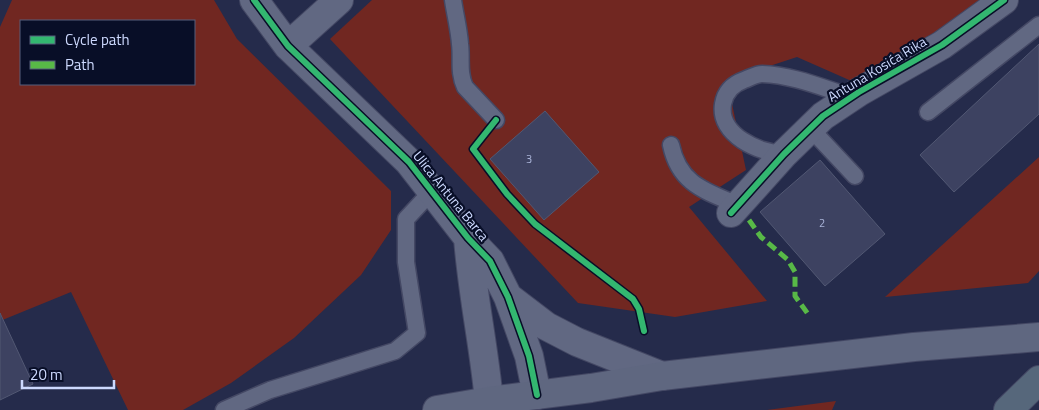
<svg xmlns="http://www.w3.org/2000/svg" width="1039" height="410" font-family="'Titillium Web',sans-serif">
  <rect width="100%" height="100%" fill="#252b4b"/>
  <path fill="#712721" fill-rule="evenodd" d="M 12,0 L 214,0 L 237,39 L 391,191 L 391,230 L 361,275 L 294,338 L 231,383 L 183,410 L 128,410 L 71,292 L 0,321 L 0,27 ZM 21,21 L 194,21 L 194,84 L 21,84 Z
    M 372,0 L 990,0 L 856,83 L 797,57 L 727,80 L 746,170 L 689,207 L 767,301 L 675,317 L 578,303 L 330,39 Z
    M 1039,157 L 1039,271 L 1028,283 L 885,297 Z
    M 836,401 L 832,410 L 767,410 Z"/>
  <path fill="#3d4261" stroke="#525873" d="M 1039,44 L 1039,114 L 954,192 L 920,155 Z
    M 545,111 L 599,172 L 544,220 L 490,159 Z
    M 820,160 L 885,234 L 825,286 L 760,212 Z
    M 0,313 L 33,384 L 0,400 Z"/>
  <g fill="none" stroke-linecap="round" stroke-linejoin="round">
    <g stroke="#444864" stroke-width="19">
      <path id="lane" d="M 453,0 C 455,14 459,29 460,44 C 462,59 458,72 465,87 L 496,120
        M 928,112 L 1039,25
        M 810,128 L 855,176
        M 671,145 C 679,184 705,191 738,205
        M 784,154 C 759,153 718,135 723,104 C 725,92 733,84 744,80 C 750,78 756,74 762,74 C 793,75 823,88 852,97
        M 224,410 L 270,390 L 395,351 L 417,333 L 406,262 L 406,219 L 432,191"/>
    </g>
    <g stroke="#444864" stroke-width="30">
      <path id="street" d="M 254,0 L 288,46 L 409,162 L 468,238 L 490,261 L 508,297 L 529,356 L 537,395
        M 288,46 L 339,0
        M 731,213 L 784,154 L 823,116 L 859,92 L 942,45 L 1004,0
        M 468,238 C 472,293 484,346 489,401
        M 508,297 L 546,326 L 577,342 L 662,376"/>
    </g>
    <g stroke="#444864" stroke-width="30">
      <path id="secondary" d="M 437,410 L 489,401 L 591,388 L 662,376 L 914,347 L 1039,337"/>
    </g>
    <g stroke="#444864" stroke-width="30">
      <path id="highway" d="M 1008,410 L 1039,380"/>
    </g>
    <use href="#lane" stroke="#616882" stroke-width="16"/>
    <use href="#street" stroke="#616882" stroke-width="28"/>
    <use href="#secondary" stroke="#5f6780" stroke-width="28"/>
    <use href="#highway" stroke="#56677b" stroke-width="28"/>
    <path stroke="#58b947" stroke-width="5" stroke-dasharray="10 5" stroke-linecap="butt" d="M 749,220 L 761,237 L 788,260 L 795,272 L 795,296 L 808,314"/>
    <g stroke="#080e27" stroke-width="9">
      <path id="cycleway" d="M 254,0 L 288,46 L 409,162 L 468,238 L 490,261 L 508,297 L 529,356 L 537,395
        M 496,120 L 473,149 L 507,194 L 535,224 L 633,299 L 639,309 L 644,331
        M 731,213 L 784,154 L 823,116 L 859,92 L 942,45 L 1004,0"/>
    </g>
    <use href="#cycleway" stroke="#33b770" stroke-width="6"/>
  </g>
  <g text-anchor="middle" stroke-width="4.5" stroke-linejoin="round" paint-order="stroke">
    <g font-size="11" fill="#a9b3d7">
      <text x="529" y="163">3</text>
      <text x="822" y="227">2</text>
    </g>
    <g font-size="14" fill="#cdd9fe" stroke="#080e27">
      <text transform="translate(877 69) rotate(-31)" y="5">Antuna Kosića Rika</text>
      <text transform="translate(451 196) rotate(51)" y="5">Ulica Antuna Barca</text>
    </g>
  </g>
  <rect x="20" y="20" width="175" height="65" fill="#080e27" stroke="#575f7d"/>
  <rect x="30" y="36" width="25" height="8" fill="#33b770" stroke="#575f7d"/>
  <text x="65" y="45" font-size="15" fill="#cdd9fe">Cycle path</text>
  <rect x="30" y="61" width="25" height="8" fill="#58b947" stroke="#575f7d"/>
  <text x="65" y="70" font-size="15" fill="#cdd9fe">Path</text>
  <path d="M22 380v8h92v-8" fill="none" stroke="#cdd9fe" stroke-width="2.5"/>
  <text x="30" y="380" font-size="15" fill="#cdd9fe" stroke="#080e27" stroke-width="4" paint-order="stroke">20 m</text>
</svg>
